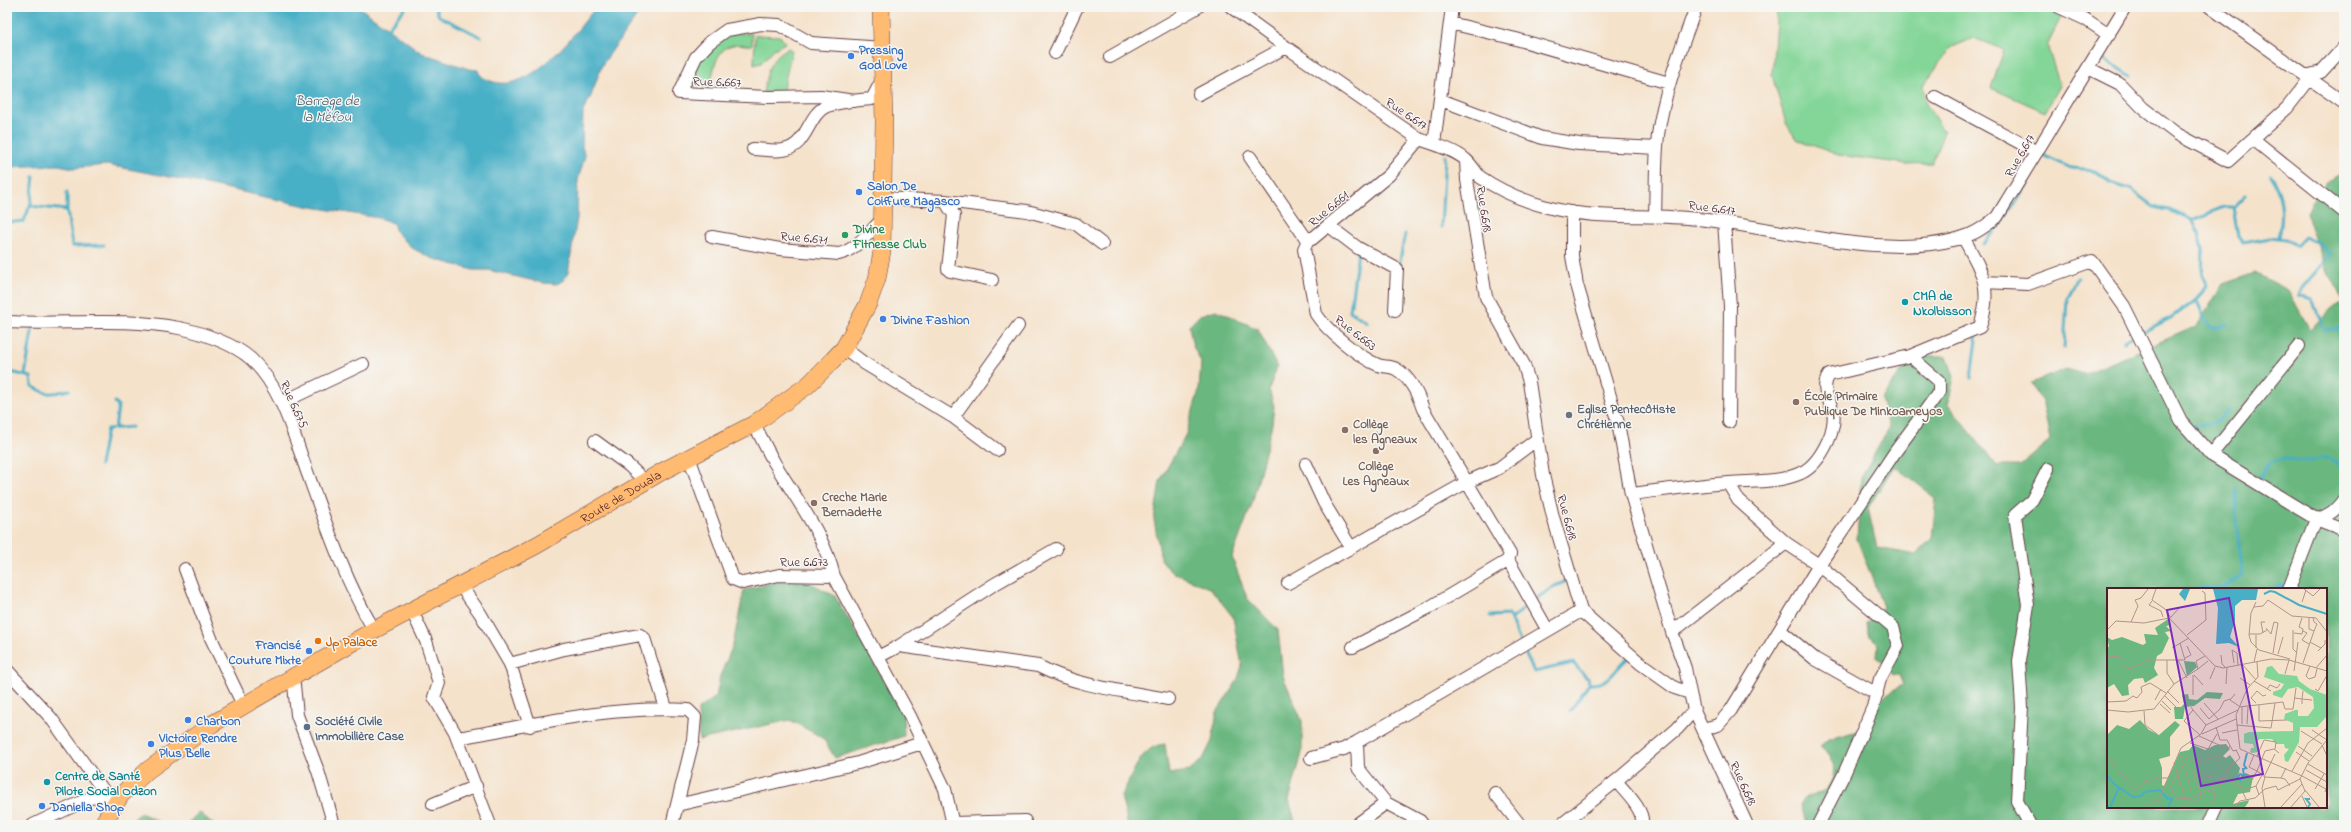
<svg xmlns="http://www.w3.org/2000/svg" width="2351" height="832" font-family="'Indie Flower',sans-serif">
  <rect width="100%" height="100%" fill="#f6f6f2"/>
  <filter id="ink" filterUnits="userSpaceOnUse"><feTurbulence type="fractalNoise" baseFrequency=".025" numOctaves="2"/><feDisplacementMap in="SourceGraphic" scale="8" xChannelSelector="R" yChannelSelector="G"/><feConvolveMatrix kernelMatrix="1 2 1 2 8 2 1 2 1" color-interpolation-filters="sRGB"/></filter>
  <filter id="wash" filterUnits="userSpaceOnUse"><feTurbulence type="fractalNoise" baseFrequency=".012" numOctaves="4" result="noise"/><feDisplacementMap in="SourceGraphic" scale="16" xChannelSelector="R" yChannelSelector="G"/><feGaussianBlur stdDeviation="0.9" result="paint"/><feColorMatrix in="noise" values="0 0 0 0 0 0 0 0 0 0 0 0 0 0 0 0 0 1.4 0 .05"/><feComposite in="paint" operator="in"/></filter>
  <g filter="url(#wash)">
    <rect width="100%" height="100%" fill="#f5e2cb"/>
    <path fill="#84d698" stroke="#677a62" d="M 1777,7 L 1953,7 L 1962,10 L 1967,7 L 2049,7 L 2063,13 L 2047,45 L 2060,86 L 2045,112 L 1991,88 L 2004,50 L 1974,38 L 1950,48 L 1923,86 L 1926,104 L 1944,132 L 1932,163 L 1907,164 L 1838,155 L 1796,139 L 1786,123 L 1772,75 Z
      M 737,33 L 752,34 L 752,45 C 746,46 739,43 733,45 C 715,48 713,74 710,88 L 684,86 L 693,66 L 723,35 Z
      M 755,35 L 780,36 L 785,43 L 774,49 L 761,63 L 754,65 Z
      M 789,48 L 792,51 L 782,93 L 763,93 C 767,73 769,57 789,48 Z"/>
    <path fill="#6bb780" stroke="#5a6b56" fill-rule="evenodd" d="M 2344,171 L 2344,300 L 2328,275 L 2306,212 L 2325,184 Z
      M 2255,273 L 2288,290 L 2310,330 L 2332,307 L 2344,303 L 2344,825 L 1813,825 L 1807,823 L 1800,805 C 1806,793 1817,796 1826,789 C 1835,780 1836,765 1829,754 C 1826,751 1822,750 1820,746 L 1829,739 L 1861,730 C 1872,710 1881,694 1903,685 L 1899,675 L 1893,675 L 1884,662 L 1877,658 L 1878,644 L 1868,634 L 1867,623 L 1883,607 L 1857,539 L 1861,478 L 1889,428 L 1881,399 L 1903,369 L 1919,356 L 1947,356 L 1954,377 L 1948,404 L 1997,466 L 2019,466 L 2050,440 L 2043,404 L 2031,383 L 2066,369 L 2085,374 L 2197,326 L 2223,284 ZM 1894,466 L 1936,498 L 1932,538 L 1917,555 L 1877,548 L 1868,508 ZM 2108,589 L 2326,589 L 2326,807 L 2108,807 Z
      M 1216,310 L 1258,329 L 1277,367 L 1269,389 L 1274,406 L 1272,424 L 1252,504 L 1232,557 L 1247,598 L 1278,630 L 1283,676 L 1302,721 L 1302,753 L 1289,800 L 1296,825 L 1128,825 L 1121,796 C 1133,776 1139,746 1165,744 L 1169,774 L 1189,771 L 1203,759 L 1212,741 L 1217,712 L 1237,681 L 1242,666 L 1233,617 L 1211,589 L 1170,571 L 1161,559 L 1154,520 L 1160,481 L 1186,434 L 1199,390 L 1201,362 L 1193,346 L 1189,326 L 1200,315 Z
      M 779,581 L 807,581 L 835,596 L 903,713 L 904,736 L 835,758 L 823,738 L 790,720 L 699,740 L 698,709 L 716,697 L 720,676 L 733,645 L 744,590 Z
      M 199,812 L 214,825 L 186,825 Z
      M 141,813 L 165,825 L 126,825 Z"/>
    <path fill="#47afc6" stroke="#486778" d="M 7,7 L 359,7 L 422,53 L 469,69 L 478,70 C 479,76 485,79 491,81 C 530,96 575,33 596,7 L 643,7 L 602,65 L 591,96 L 583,111 L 582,147 L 585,156 L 578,180 L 577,218 L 568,273 L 564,280 L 557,284 L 543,283 L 488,270 L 473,270 L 431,258 L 412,248 L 396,232 L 393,223 L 379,218 L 306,206 L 206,184 L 107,165 L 74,168 L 58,165 L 7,167 Z"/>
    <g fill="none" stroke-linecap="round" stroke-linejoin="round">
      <path stroke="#47afc6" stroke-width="3" d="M 435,7 L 439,16 L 481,37
        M 388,28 L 406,7
        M 2098,55 L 2130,76
        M 2270,175 C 2284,194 2283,217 2279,239
        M 67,192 L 67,210 L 72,246 L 104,245
        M 30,206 L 67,210
        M 2233,207 L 2238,237 L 2243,243 L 2270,238 L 2285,240 L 2297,245 L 2305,237 L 2316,242 L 2331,254 L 2302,288 L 2299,296 L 2312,300 L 2325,330 L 2344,328
        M 2233,207 L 2245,195
        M 2192,220 L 2224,207 L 2233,207
        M 7,223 L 24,221 L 31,203 L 34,176
        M 1441,227 L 1445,156
        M 1983,244 L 2000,225 L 2026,186 L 2041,154 L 2071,168 L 2095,170 L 2110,183 L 2130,189 L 2154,207 L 2169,210 L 2192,220 L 2199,233 L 2203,249 L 2202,275 L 2207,286 C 2197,307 2159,323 2140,333
        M 1358,252 L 1350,311 L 1367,322
        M 1399,266 L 1405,234
        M 2196,299 L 2208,326 L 2215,328 L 2227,325
        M 2124,341 L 2135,335
        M 2064,348 L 2067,299 L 2078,277
        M 7,371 L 31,377 L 32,386 C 49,396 50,394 69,390
        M 25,375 L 33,325
        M 1971,378 L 1977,332
        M 115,402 L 118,406 L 115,429
        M 2191,427 C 2206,423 2220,422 2228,409
        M 100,465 L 107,429 L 132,427
        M 2260,481 C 2270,452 2283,459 2307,461 C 2314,461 2321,457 2329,458 L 2344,468
        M 2199,588 L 2221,588 L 2243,576 L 2235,513 L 2237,490
        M 2274,589 L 2277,586 L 2287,587
        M 1534,600 L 1555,586 L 1569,580
        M 1490,616 L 1509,615 L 1521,644
        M 1512,619 L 1530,603
        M 1523,649 L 1534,672 L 1573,663 L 1587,678 L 1589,684
        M 1589,684 C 1613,685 1614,667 1630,657
        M 1570,711 L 1589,684"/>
    </g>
  </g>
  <g filter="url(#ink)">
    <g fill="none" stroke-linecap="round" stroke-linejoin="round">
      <g stroke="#643c43" stroke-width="14">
        <path id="minor" d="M 1231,7 L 1286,47 L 1419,139 C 1434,144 1455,150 1466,160 C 1472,165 1475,172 1480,177 C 1499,190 1524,201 1547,207 C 1597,221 1647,213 1698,219 C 1779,227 1893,264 1969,235 C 1980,231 1988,224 1997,217 L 2125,7
          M 2059,7 L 2085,19 L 2109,35
          M 2210,7 L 2306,76 L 2321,72 L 2344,47
          M 1450,23 L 1516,39 L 1669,83
          M 1055,53 L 1077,7
          M 1110,57 L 1198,7
          M 2088,68 L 2120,84 L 2143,108 L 2177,134 L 2228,161 L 2287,108 L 2308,81 L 2306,76
          M 2306,76 L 2344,103
          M 1199,94 L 1286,47
          M 1935,97 L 2037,152
          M 1441,100 L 1542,138 L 1579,144 L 1657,148
          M 854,101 L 821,96 L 769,97 L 679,93 L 696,57 L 710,42 L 727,30 L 761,24 L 779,25 L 811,43 L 883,48
          M 2253,139 L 2344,212
          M 1434,144 L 1452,7
          M 753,149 C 762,149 774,152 783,150 C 808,147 807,114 827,106 C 841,101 858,100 872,99 L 882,80
          M 1250,157 L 1305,237 L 1312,239 L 1389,175 L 1419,139
          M 1466,160 L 1467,180 L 1486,297 L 1524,365 L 1529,382 L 1543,475 L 1553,517 L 1581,611 L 1640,663 L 1675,688 L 1690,693 L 1694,710 L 1747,825
          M 883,198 L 945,201 L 1027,211 L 1076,224 L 1102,244
          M 945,201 L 954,215 L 948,269 L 950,271 L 992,280
          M 1572,212 L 1572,256 L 1577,285 L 1618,423 L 1631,494 L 1672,632 L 1685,668 L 1690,693
          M 1655,217 C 1656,190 1655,162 1658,135 C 1664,91 1681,49 1696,7
          M 1724,222 L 1730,306 L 1729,422
          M 1329,226 L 1358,248 L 1397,269 L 1395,310
          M 712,237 L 780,249 L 839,254 C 856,250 870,231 882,220
          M 1308,240 L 1304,249 L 1316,314 C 1327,331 1359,357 1378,365 C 1383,367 1391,366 1396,369 C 1410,377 1418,394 1423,409 L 1510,554 L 1508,560 L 1504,563 L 1430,607 L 1353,647
          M 1984,282 L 2028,284 L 2092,261 L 2124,306 L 2181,421 L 2211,455 L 2316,519 L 2344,530
          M 7,322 C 64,325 123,317 179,328 C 200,332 235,344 251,359 C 283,389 294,437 309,477 C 328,530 346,582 374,630
          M 844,348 L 864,363 L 953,417 L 997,450
          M 281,403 L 363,364
          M 953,417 L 1018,326
          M 595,441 L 628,465 L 645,481
          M 2211,455 L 2299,346
          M 689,457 L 733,579 L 743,583 L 779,575 L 834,576 C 823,532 797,501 774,462 C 767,450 761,437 754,424
          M 1306,464 L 1324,503 L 1350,546
          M 1728,483 L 1738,500 L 1786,543 L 1819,565 L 1893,627 L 1898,646 L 1880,679 L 1873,707 L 1844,774 L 1818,825
          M 1631,494 C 1664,490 1696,485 1729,483 C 1753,481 1778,483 1801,473 C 1814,467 1822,454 1828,441 C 1832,433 1835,420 1833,412 C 1829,397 1820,389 1829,375 L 1910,356 L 1980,327 C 1993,286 1982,272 1963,237
          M 1508,560 L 1547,629
          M 185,569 L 211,638 L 243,705
          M 834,576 L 910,716 L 945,789 L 953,825
          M 1288,583 L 1467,482 L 1499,468 L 1536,440
          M 460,585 L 480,613 L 510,664 L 530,726
          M 2289,589 L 2316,519 C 2329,516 2336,510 2344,499
          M 412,611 L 426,641 L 439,683 L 434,697 L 455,733 L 490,825
          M 1780,630 L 1815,659 L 1877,694
          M 1672,632 L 1786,543
          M 899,646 L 1038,666 C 1078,687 1125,691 1168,699
          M 878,657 L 899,646 L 993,585 L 1056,549
          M 510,664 L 564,649 L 640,635 L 644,638 L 666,708
          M 7,670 L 51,718 L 106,794
          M 293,675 L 297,715 L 318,771 L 334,825
          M 1703,729 L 1718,725 L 1731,710 L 1819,565 L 1895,452 L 1939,392 L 1939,381 L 1910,356
          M 457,738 C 532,725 611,705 688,710 L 695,717 L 693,740 L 672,825
          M 1357,742 L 1581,611
          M 1311,758 L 1344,749 L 1357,742 L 1358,768 L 1386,803 L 1420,821 L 1423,825
          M 1616,781 C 1625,792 1645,810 1642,825
          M 1495,793 L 1520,825
          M 433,804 L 476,786
          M 677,805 L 858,763 L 922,743
          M 953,823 L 1025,821
          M 33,825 L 90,798 L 112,794
          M 1356,825 L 1386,803
          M 1561,825 L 1616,781 L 1677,729 L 1694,710
          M 2030,825 L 2017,801 L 2022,707 L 2019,661 L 2028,605 L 2015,515 L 2032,500 L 2048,469
          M 2208,825 L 2216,807"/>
      </g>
      <g stroke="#643c43" stroke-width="18">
        <g id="highway">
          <path id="s1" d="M 102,825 L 121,795 L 148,770 L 212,724 L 374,630 L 537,545 L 663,471 L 754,424 L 808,385 L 830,363 L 844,348 L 868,304 L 877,279 L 882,251 L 884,120 L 881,7"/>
        </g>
      </g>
      <use href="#minor" stroke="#fff" stroke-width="12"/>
      <use href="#highway" stroke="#ffbb71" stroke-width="17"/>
    </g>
  </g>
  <g fill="#3f7fe0" stroke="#f6f6f2" stroke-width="1.5">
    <circle cx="851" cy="56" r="4"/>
    <circle cx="859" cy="192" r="4"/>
    <circle cx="883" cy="319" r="4"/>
    <circle cx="309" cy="651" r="4"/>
    <circle cx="188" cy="720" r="4"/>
    <circle cx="151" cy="744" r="4"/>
    <circle cx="42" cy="806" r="4"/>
  </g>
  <circle fill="#2e9e5b" stroke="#f6f6f2" stroke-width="1.5" cx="845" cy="235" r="4"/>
  <g fill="#0f9aa8" stroke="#f6f6f2" stroke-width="1.5">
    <circle cx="1905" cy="302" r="4"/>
    <circle cx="47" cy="782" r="4"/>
  </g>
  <g fill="#8d6e63" stroke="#f6f6f2" stroke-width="1.5">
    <circle cx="1796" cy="402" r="4"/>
    <circle cx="1345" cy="430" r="4"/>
    <circle cx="1376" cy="451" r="4"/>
    <circle cx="814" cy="503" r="4"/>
  </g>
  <circle fill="#6b7280" stroke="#f6f6f2" stroke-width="1.5" cx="1569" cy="415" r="4"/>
  <circle fill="#e8710a" stroke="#f6f6f2" stroke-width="1.5" cx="318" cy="641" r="4"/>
  <circle fill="#5c6f8a" stroke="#f6f6f2" stroke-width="1.5" cx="307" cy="727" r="4"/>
  <g text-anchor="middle" stroke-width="3" stroke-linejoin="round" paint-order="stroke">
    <g font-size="13" font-weight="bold" fill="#366cbe" stroke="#f6f6f2" text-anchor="start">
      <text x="859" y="54">Pressing<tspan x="859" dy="15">God Love</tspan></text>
      <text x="867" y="190">Salon De<tspan x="867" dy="15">Coiffure Magasco</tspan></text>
      <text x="891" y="324">Divine Fashion</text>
      <text x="301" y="649" text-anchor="end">Francisé<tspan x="301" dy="15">Couture Mixte</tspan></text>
      <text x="196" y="725">Charbon</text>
      <text x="159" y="742">Victoire Rendre<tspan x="159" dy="15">Plus Belle</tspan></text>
      <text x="50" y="811">Daniella Shop</text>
    </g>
    <g font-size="13" fill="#4a1f2b" stroke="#f6f6f2">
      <text transform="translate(717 81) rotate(2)" y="5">Rue 6.667</text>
      <text transform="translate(1407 113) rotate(34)" y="5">Rue 6.617</text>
      <text transform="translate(2019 155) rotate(-60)" y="5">Rue 6.617</text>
      <text transform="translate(1712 207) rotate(7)" y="5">Rue 6.617</text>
      <text transform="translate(1328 208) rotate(-40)" y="5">Rue 6.661</text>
      <text transform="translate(1485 209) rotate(81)" y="5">Rue 6.618</text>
      <text transform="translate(804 237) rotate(5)" y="5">Rue 6.671</text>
      <text transform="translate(1356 332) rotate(38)" y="5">Rue 6.663</text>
      <text transform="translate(295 404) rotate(66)" y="5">Rue 6.675</text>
      <text dy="5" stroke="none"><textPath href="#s1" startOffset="619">Route de Douala</textPath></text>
      <text transform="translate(1568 517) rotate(75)" y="5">Rue 6.618</text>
      <text x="804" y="566">Rue 6.673</text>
      <text transform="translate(1744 783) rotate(65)" y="5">Rue 6.618</text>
    </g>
    <g font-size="13" font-weight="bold" fill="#27864d" stroke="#f6f6f2" text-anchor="start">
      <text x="853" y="233">Divine<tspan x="853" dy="15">Fitnesse Club</tspan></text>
    </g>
    <g font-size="13" font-weight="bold" fill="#0d838f" stroke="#f6f6f2" text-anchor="start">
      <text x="1913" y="300">CMA de<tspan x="1913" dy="15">Nkolbisson</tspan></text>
      <text x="55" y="780">Centre de Santé<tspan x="55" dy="15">Pilote Social Odzon</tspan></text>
    </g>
    <g font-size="13" font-weight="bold" fill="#785e54" stroke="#f6f6f2" text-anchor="start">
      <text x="1804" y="400">École Primaire<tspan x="1804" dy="15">Publique De Minkoameyos</tspan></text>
      <text x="1353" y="428">Collège<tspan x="1353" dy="15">les Agneaux</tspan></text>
      <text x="1376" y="470" text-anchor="middle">Collège<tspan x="1376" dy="15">Les Agneaux</tspan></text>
      <text x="822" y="501">Creche Marie<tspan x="822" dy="15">Bernadette</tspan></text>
    </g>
    <g font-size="13" font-weight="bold" fill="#5b616d" stroke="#f6f6f2" text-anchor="start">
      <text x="1577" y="413">Eglise Pentecôtiste<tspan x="1577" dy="15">Chrétienne</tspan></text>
    </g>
    <g font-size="13" font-weight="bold" fill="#c56008" stroke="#f6f6f2" text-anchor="start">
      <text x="326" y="646">Jp Palace</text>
    </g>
    <g font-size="13" font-weight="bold" fill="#4e5e75" stroke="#f6f6f2" text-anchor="start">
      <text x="315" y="725">Société Civile<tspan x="315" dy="15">Immobilière Case</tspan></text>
    </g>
    <g font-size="14" font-style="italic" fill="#495969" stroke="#f6f6f2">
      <text x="327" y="105">Barrage de<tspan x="327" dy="16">la Méfou</tspan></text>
    </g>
  </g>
  <g transform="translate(2107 588)">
    <rect width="220" height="220" fill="#f5e2cb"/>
    <path d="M 165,78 L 172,86 L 190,88 L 192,93 L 203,101 L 220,107 L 219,129 L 210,139 L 193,139 L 192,154 L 181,174 L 178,173 L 177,167 L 182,161 L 178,160 L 177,156 L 169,156 L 165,151 L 153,151 L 150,153 L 151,164 L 145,165 L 143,164 L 144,160 L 147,160 L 146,156 L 137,155 L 137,146 L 142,144 L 186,143 L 186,135 L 177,131 L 178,126 L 188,122 L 191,122 L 191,128 L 201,128 L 207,120 L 206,109 L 191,99 L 181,101 L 175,110 L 166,107 L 166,104 L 174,101 L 177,96 L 157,89 L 160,79 Z" fill="#84d698"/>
    <path d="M 61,31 L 64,37 L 59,38 L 64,43 L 58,44 L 62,50 L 55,65 L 50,68 L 47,80 L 51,87 L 38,95 L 36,90 L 27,91 L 21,97 L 22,107 L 15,108 L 7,96 L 0,100 L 0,61 L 2,58 L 0,49 L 5,52 L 15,49 L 36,57 L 39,55 L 37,46 L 51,47 L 48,40 ZM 77,73 L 88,74 L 90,79 L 80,88 ZM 100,104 L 116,105 L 113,111 L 98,110 L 87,118 L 78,119 L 76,131 L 68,131 L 67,119 L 74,119 L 77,116 L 75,107 L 81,106 L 82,111 L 90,112 ZM 33,132 L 42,142 L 52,147 L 68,133 L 73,137 L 63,149 L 63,168 L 52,171 L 55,180 L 55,197 L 57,198 L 73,164 L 82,162 L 86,157 L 98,162 L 108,157 L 119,156 L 123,161 L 116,168 L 119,170 L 123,167 L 133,180 L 131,188 L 133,189 L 139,185 L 146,189 L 143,204 L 131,206 L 126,216 L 142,212 L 141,215 L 138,219 L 0,219 L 0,147 L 10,137 L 22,141 Z" fill="#6bb780"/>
    <path d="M 76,1 L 83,1 L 78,13 L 72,6 ZM 106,1 L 151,1 L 149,12 L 135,12 L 128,18 L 128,32 L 123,49 L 132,59 L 122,55 L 109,56 L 111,20 Z" fill="#47afc6"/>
    <path fill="none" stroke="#47afc6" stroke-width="2" d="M 157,6 L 163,3 L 168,4 L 192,17 L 220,26M 140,181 L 137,177 L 140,165M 0,187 L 7,196 L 26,209 L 34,208 L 37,204 L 53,202 L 60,210 L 65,211 L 61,219M 134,194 L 131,189 L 133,186 L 137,188 L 136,181 L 139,180M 3,219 L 12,200M 201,219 L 203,216 L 199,211 L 203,211"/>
    <path fill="none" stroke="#b1948b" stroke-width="1" d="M 49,1 L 45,12 L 58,21 L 64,30M 197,1 L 206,8 L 213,1M 45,13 L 42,17 L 54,23 L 56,29M 149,14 L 144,25 L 142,47 L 144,54 L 152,62 L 183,71M 195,14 L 199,2M 147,19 L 156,18 L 161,12 L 185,28 L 209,30 L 220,44M 64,29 L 73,19M 206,29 L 207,34 L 210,36 L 207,43M 24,34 L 31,18 L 28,12 L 34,10 L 41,1M 159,40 L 164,46 L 167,34 L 171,35 L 166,65M 0,42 L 9,33 L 37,35 L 62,30 L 108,78 L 116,80 L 164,71 L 182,72 L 220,83M 186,42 L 186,61 L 190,65M 196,43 L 200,45 L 195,52 L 202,56M 156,45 L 154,34 L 158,34M 187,45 L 195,46 L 196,41 L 192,39 L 195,30M 142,46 L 153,46 L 160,42M 80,47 L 99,32 L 98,5 L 95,3M 149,47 L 149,60M 203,54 L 214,60M 65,60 L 82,50M 211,63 L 218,56 L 218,52M 171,66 L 176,49M 114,67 L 115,76 L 118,79M 98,68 L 89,73 L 91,81 L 101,73M 0,69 L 11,68 L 22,81 L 42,72 L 78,72 L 73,55M 78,70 L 84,67 L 80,58M 60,72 L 60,85 L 67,96M 71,72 L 80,90M 147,74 L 150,61M 150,74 L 151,89 L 140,101 L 129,127 L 133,161 L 195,188 L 219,201 L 218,204M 127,75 L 125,62 L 130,65 L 131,77M 196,75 L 207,43 L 202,41 L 202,30M 135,76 L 149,92M 203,78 L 199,88 L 202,91 L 208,89 L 210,81M 209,80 L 220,67M 187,83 L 191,54M 178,86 L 182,72M 87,87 L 96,97M 133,90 L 143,97M 103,91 L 108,79M 147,93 L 164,103M 119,96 L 120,79M 160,101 L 163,97 L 170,100 L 173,96M 208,101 L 211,103 L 220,87M 60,103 L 72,115M 196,103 L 195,111 L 205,112M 128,106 L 123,112 L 132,118M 86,107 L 86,87M 58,108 L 69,119M 188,110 L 195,111 L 195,116M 48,112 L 54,101M 55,113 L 64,122M 0,114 L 19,113 L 26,108 L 30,110 L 35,104 L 34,99 L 43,95 L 59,105M 97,115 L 111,131M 149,115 L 144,110 L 150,103 L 156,108 L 159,107M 53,116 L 63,125M 152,117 L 152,133 L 180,132M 84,119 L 86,122 L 77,133 L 93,147M 132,119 L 176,114 L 178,121 L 186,121 L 189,100M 93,120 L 102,131 L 113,121 L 117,113 L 123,111M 0,122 L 21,124 L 47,121 L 67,96 L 91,81M 86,122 L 99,137M 37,123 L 38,137 L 50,146M 135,136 L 135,119M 140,136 L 141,119M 129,137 L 164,140 L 168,115M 109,139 L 113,152 L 120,152 L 126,163 L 130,162M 205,142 L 220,152M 194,143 L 215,156M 115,145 L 130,142M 95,146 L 129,131M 92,148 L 121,161 L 123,158M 83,155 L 101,161 L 110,146M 215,157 L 220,168M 191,158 L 205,168M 189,164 L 202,173M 71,167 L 88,174 L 112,168 L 116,170M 0,168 L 29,202 L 40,192 L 44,194 L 50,190 L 61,190M 150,168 L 157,152 L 169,154 L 168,161M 69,170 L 91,187 L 117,191 L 133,198 L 139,211M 67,174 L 78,211M 201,176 L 220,187M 76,178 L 63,199 L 70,211 L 85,210 L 114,197 L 120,182 L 133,170 L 129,162M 78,179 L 84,204M 199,182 L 220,194M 185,183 L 201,155 L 220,140M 86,185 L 94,206M 157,189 L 168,166M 158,189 L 174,190 L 179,180M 174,190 L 178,191 L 183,198M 145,192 L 150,183 L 142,179 L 147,167M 208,201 L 217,186M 137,202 L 149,198M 198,202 L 212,219M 152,207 L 149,198 L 155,187M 195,208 L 200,219M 105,216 L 108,206 L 106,201M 38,219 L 52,211M 53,219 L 52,211 L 74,160 L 94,146 L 99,137 L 131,122M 75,219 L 96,209M 127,219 L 133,213 L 148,210 L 158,201 L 169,198 L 171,202 L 193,191M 158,219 L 155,200 L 158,189 L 150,183 L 158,163 L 167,161 L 172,165M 174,219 L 195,196M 184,219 L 198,203 L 193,191 L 201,175 L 220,152"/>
    <path fill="#7b2cbf" fill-opacity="0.15" stroke="#7b2cbf" stroke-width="2" d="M 122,10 L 156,186 L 94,198 L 60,22 Z"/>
    <rect width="220" height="220" fill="none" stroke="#4a1f2b" stroke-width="2"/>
  </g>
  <rect width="2351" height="832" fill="none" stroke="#f6f6f2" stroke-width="24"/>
</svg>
